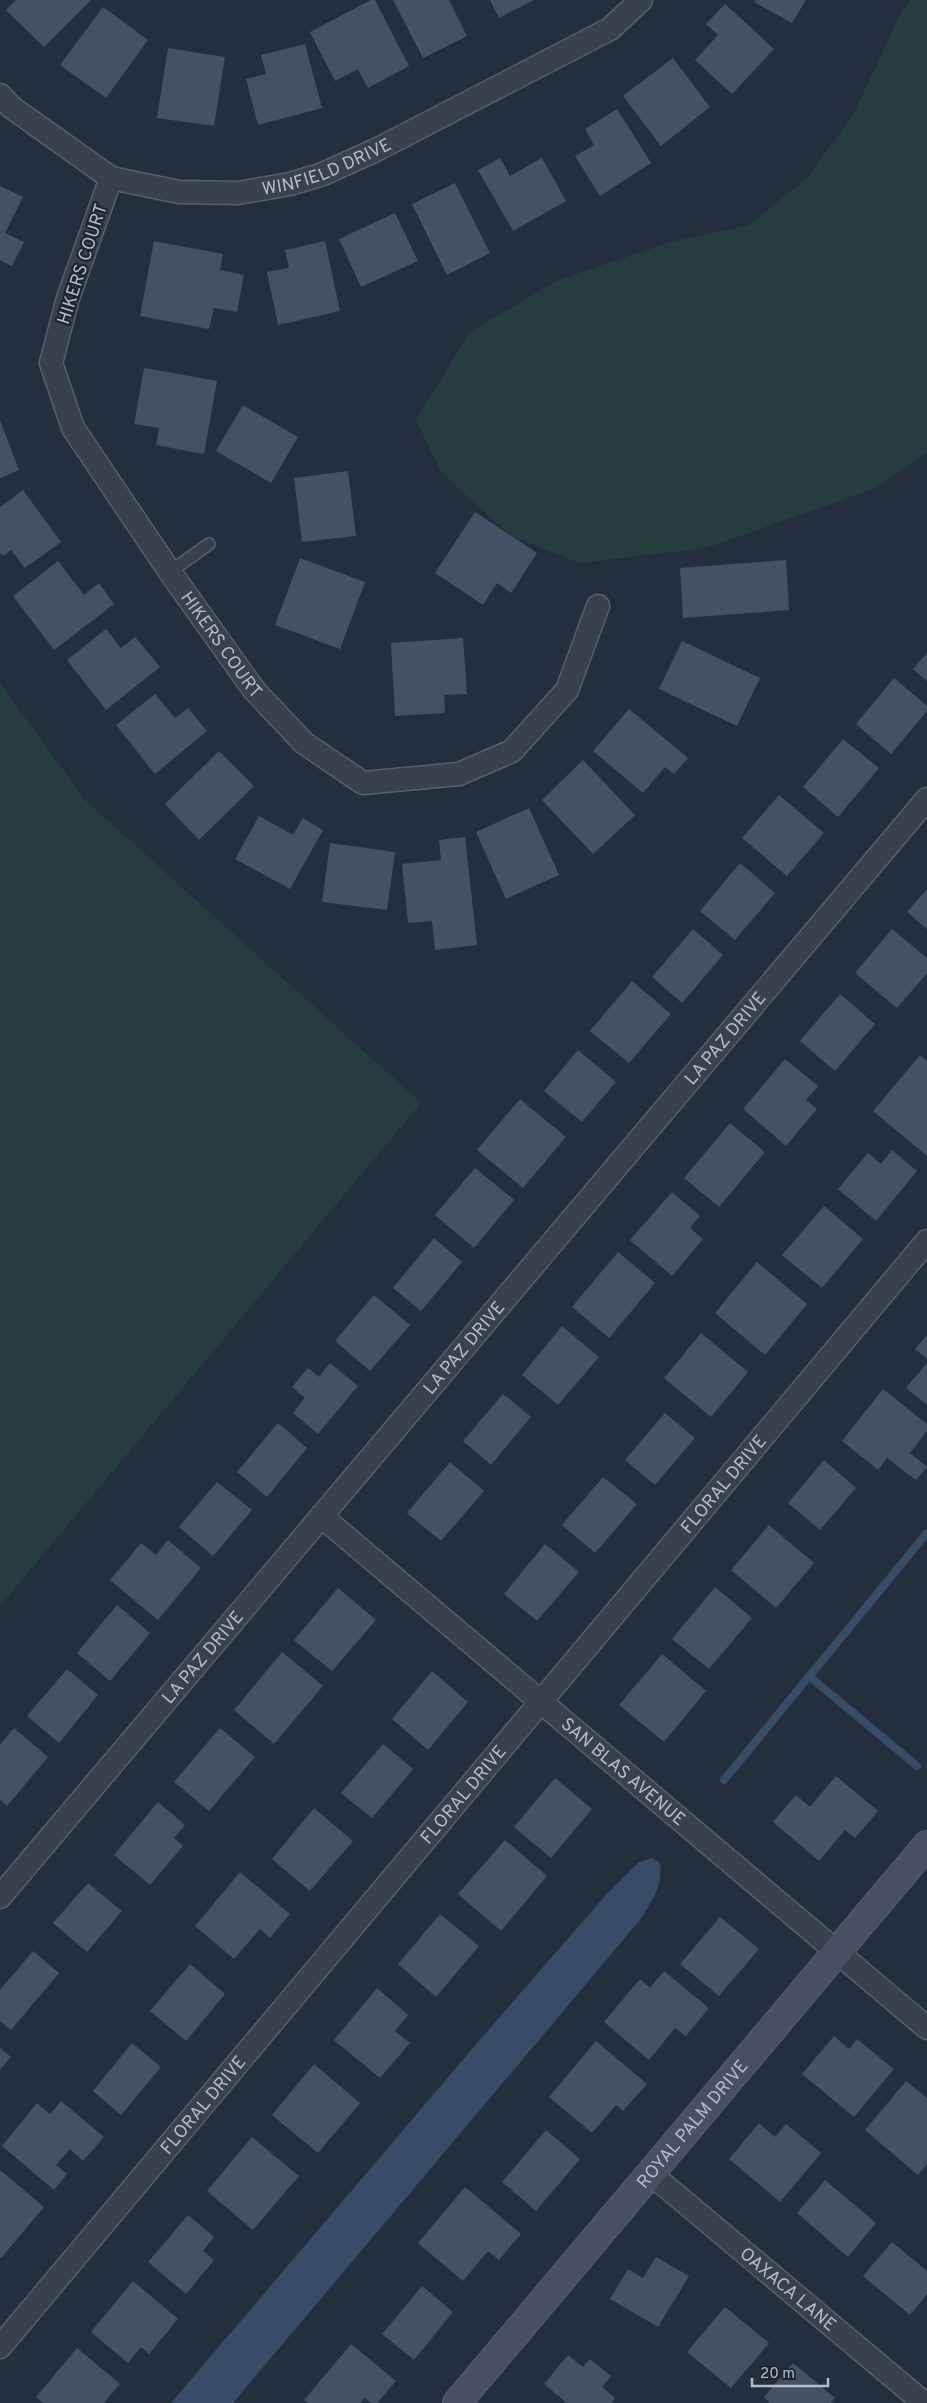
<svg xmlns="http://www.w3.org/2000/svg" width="927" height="2403" font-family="Overpass,sans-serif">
  <rect width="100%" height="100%" fill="#242f3e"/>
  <path fill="#263c3f" d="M 910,0 L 927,0 L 927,453 L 876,488 L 706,548 L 580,563 L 509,535 L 441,472 L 416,420 L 470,332 L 558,280 L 671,242 L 749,225 L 807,178 L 853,115 L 902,11 Z
    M 0,683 L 85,800 L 421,1103 L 0,1606 Z"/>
  <path fill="#394c67" d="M 652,1858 L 660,1863 C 663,1887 652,1900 640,1920 L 233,2403 L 171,2403 L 484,2035 L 605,1896 L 639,1862 Z"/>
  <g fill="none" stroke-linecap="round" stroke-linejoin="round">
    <path stroke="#394c67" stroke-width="8" d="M 809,1676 L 917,1766
      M 724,1780 L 927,1533"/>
  </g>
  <path fill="#455162" d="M 16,0 L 91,0 L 44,47 L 6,10 Z
    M 371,0 L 375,0 L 409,66 L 368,88 L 358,69 L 335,81 L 310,32 Z
    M 393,0 L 449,0 L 467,36 L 423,58 Z
    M 490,0 L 534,0 L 499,18 Z
    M 756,0 L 806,0 L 792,23 L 754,2 Z
    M 725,4 L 774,49 L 732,94 L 695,60 L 718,35 L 706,24 Z
    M 103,7 L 148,40 L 106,98 L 60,65 Z
    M 305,44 L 322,108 L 258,125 L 246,79 L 266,74 L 261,55 Z
    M 168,48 L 225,57 L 214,126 L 157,118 Z
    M 673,58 L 710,107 L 661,146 L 623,96 Z
    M 617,109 L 651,163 L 600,196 L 575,156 L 594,145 L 585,129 Z
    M 500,158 L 510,176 L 542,158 L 566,201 L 513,231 L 478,170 Z
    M 455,183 L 490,253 L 447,275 L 412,204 Z
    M 0,186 L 23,197 L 5,233 L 24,242 L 12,266 L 0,260 Z
    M 395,213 L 418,261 L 361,287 L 339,239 Z
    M 154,241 L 223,254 L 220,270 L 244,275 L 237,312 L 214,308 L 209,329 L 140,316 Z
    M 325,241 L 340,311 L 278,325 L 267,272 L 289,268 L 285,250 Z
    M 144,368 L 217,381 L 204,454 L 156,445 L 159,428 L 134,424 Z
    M 243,405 L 298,437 L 271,483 L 216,451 Z
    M 0,420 L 19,470 L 0,478 Z
    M 348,471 L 356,536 L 302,542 L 294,478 Z
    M 23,490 L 61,542 L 25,568 L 11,550 L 3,556 L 0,553 L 0,507 Z
    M 475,512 L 537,553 L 511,593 L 497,583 L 483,605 L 435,573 Z
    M 300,558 L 365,582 L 340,649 L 275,625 Z
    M 786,560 L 789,610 L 683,618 L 680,568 Z
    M 58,561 L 84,595 L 99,583 L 114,604 L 54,650 L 13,596 Z
    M 106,629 L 121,648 L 135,637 L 160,667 L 106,710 L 67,660 Z
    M 463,638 L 467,694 L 444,695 L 445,713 L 395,716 L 391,643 Z
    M 682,641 L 760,678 L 737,726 L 659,689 Z
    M 927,653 L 927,681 L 913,669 Z
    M 894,678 L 927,706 L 927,711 L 891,754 L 856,724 Z
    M 155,694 L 175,718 L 188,708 L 207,731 L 155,774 L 116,725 Z
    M 629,709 L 688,758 L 674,774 L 665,767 L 643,793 L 593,751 Z
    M 843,739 L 879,768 L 838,817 L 803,787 Z
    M 219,751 L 254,786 L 199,840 L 165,804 Z
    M 583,760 L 635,815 L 593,854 L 542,800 Z
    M 779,795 L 824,833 L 787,876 L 742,838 Z
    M 529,808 L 559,875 L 506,899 L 476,832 Z
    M 259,816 L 293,835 L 303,818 L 323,830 L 290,889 L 235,859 Z
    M 465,837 L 477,945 L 435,950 L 432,921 L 408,923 L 402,864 L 441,860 L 439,840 Z
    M 330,843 L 395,852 L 387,910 L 322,902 Z
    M 740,863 L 775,893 L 735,940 L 700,911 Z
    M 927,889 L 927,929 L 907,912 Z
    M 693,929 L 723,955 L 682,1003 L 652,977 Z
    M 892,929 L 927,958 L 927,973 L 897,1008 L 855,973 Z
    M 632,981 L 671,1014 L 629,1063 L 590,1031 Z
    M 840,994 L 875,1024 L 835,1071 L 800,1041 Z
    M 578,1050 L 616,1082 L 582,1122 L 544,1091 Z
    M 920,1055 L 927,1061 L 927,1156 L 873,1111 Z
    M 785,1059 L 818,1086 L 806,1100 L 817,1109 L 786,1146 L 743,1109 Z
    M 520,1099 L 566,1137 L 523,1188 L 477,1150 Z
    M 730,1123 L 765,1152 L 719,1207 L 684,1178 Z
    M 892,1150 L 917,1171 L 876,1221 L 838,1189 L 868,1153 L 881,1164 Z
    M 475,1168 L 514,1200 L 474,1248 L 435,1215 Z
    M 672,1192 L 700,1216 L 690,1228 L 703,1239 L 672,1276 L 630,1240 Z
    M 824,1206 L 863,1239 L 822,1288 L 782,1255 Z
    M 434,1238 L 462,1262 L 421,1311 L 393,1288 Z
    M 618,1252 L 655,1283 L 609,1338 L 572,1307 Z
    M 757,1262 L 807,1304 L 765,1355 L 715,1313 Z
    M 374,1295 L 410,1325 L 370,1371 L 335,1341 Z
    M 562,1326 L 599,1357 L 558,1405 L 522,1375 Z
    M 701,1333 L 748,1372 L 711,1417 L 664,1378 Z
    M 927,1335 L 927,1359 L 915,1349 Z
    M 330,1363 L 358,1386 L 318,1434 L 293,1413 L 305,1398 L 292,1387 L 308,1368 L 319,1377 Z
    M 927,1363 L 927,1405 L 906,1388 Z
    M 883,1389 L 927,1424 L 927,1431 L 910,1453 L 927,1467 L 916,1480 L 887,1458 L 878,1470 L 842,1441 Z
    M 503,1394 L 531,1417 L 491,1465 L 463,1441 Z
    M 665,1413 L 695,1438 L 655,1485 L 625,1460 Z
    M 278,1423 L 307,1448 L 267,1497 L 237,1472 Z
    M 824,1460 L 856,1488 L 820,1530 L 788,1503 Z
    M 450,1462 L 484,1491 L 441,1541 L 407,1513 Z
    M 603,1477 L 637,1504 L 595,1553 L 562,1525 Z
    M 217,1482 L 252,1510 L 213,1556 L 179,1527 Z
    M 769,1525 L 814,1563 L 776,1608 L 731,1570 Z
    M 168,1540 L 201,1568 L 158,1620 L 110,1580 L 141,1543 L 156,1555 Z
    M 545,1544 L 579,1572 L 537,1621 L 504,1594 Z
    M 715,1587 L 752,1618 L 709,1669 L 672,1639 Z
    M 338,1588 L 376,1620 L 332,1671 L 294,1640 Z
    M 117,1605 L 150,1633 L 110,1681 L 77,1653 Z
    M 282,1652 L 323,1686 L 274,1744 L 234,1710 Z
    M 662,1654 L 706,1691 L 664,1742 L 619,1705 Z
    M 67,1669 L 98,1695 L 59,1743 L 27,1716 Z
    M 432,1671 L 468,1702 L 428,1750 L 392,1719 Z
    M 14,1728 L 48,1757 L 7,1806 L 0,1800 L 0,1745 Z
    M 220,1728 L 255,1757 L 209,1811 L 174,1782 Z
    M 383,1744 L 413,1769 L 372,1818 L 341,1793 Z
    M 836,1776 L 878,1811 L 855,1838 L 845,1830 L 819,1861 L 773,1822 L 796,1795 L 810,1807 Z
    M 555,1778 L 592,1809 L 551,1858 L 514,1827 Z
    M 158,1802 L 185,1825 L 174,1838 L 183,1846 L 150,1885 L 114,1855 Z
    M 314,1808 L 353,1841 L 310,1891 L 272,1859 Z
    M 505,1840 L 547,1876 L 501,1931 L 458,1894 Z
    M 240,1872 L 290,1914 L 270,1938 L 260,1929 L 234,1959 L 195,1926 Z
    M 88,1883 L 122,1911 L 87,1952 L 53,1923 Z
    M 440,1914 L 479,1946 L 436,1997 L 398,1964 Z
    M 720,1917 L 759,1949 L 719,1996 L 680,1964 Z
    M 33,1951 L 59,1973 L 11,2030 L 0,2021 L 0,1990 Z
    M 190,1964 L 225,1994 L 186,2041 L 150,2011 Z
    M 664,1971 L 709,2008 L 686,2036 L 675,2028 L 649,2060 L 604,2022 L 640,1979 L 650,1988 Z
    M 377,1988 L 408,2015 L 395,2031 L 410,2043 L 380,2078 L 334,2040 Z
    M 834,2036 L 849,2049 L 857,2039 L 894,2069 L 854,2117 L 802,2074 Z
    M 596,2041 L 647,2084 L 623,2111 L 616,2105 L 592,2133 L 549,2097 Z
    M 132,2043 L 161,2067 L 121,2115 L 93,2091 Z
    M 0,2048 L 11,2057 L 0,2070 Z
    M 314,2064 L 360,2103 L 318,2153 L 272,2115 Z
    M 906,2081 L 927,2098 L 927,2164 L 918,2175 L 865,2130 Z
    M 61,2101 L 104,2137 L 83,2161 L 70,2149 L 56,2165 L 67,2174 L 54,2190 L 2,2146 L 37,2103 L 50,2114 Z
    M 759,2123 L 775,2137 L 786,2124 L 821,2153 L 780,2202 L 729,2159 Z
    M 546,2130 L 580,2159 L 536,2211 L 502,2182 Z
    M 252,2137 L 299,2176 L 253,2230 L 207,2191 Z
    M 0,2170 L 44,2207 L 1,2258 L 0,2257 Z
    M 825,2180 L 876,2223 L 848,2257 L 797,2213 Z
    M 465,2187 L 521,2234 L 499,2260 L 488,2251 L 463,2281 L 418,2243 Z
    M 188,2215 L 214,2237 L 203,2251 L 214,2260 L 186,2294 L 148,2262 Z
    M 892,2242 L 927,2271 L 927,2294 L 910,2315 L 863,2276 Z
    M 656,2257 L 689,2276 L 658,2327 L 610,2299 L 628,2269 L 643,2278 Z
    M 133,2281 L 178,2319 L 149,2354 L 141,2347 L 128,2363 L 91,2332 Z
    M 422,2286 L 453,2312 L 414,2360 L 382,2334 Z
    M 725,2307 L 769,2343 L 731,2388 L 687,2352 Z
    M 351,2344 L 396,2381 L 377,2403 L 371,2403 L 365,2398 L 360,2403 L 308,2403 L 304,2400 Z
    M 77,2348 L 120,2384 L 104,2403 L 43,2403 L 36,2397 Z
    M 568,2355 L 583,2367 L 590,2359 L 611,2376 L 602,2387 L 615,2398 L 611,2403 L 567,2403 L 544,2384 Z
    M 793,2363 L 835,2398 L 831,2403 L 770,2403 L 764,2397 Z"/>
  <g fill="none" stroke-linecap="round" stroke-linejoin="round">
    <g stroke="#565f6c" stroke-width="14">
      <path id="lane" d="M 170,572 L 209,544"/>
    </g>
    <g stroke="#565f6c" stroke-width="25">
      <g id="street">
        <path id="s1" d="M 0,95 L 11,107 L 111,178 L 179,192 L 238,193 L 290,184 L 323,174 L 378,149 L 610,29 L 641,0"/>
        <path id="s2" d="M 111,178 L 68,298 L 51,363 L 73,428 L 170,572 L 254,690 L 304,743 L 363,783 L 459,774 L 512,751 L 567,690 L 598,606"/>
        <path id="s3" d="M 321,1516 L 927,2028"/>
        <path id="s4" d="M 0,1897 L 927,799"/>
        <path id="s5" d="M 651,2174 L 924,2403"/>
        <path id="s6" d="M 0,2347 L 927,1241"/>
      </g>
    </g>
    <g stroke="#565f6c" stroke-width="30">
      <g id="secondary">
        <path id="s7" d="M 457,2403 L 927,1845"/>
      </g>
    </g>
    <use href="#lane" stroke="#38414e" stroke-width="11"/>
    <use href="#street" stroke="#38414e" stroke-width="22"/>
    <use href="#secondary" stroke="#465061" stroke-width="28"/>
  </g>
  <g text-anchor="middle" stroke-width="4.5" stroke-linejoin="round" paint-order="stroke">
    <g font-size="18" fill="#b4bcc9" stroke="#1d2633">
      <text dy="6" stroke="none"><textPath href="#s1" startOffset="360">WINFIELD DRIVE</textPath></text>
      <text transform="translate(82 264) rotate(-72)" y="6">HIKERS COURT</text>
      <text dy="6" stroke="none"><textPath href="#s2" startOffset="526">HIKERS COURT</textPath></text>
      <text dy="6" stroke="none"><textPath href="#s4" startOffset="1124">LA PAZ DRIVE</textPath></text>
      <text dy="6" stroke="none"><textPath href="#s4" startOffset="719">LA PAZ DRIVE</textPath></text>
      <text dy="6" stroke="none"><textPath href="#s6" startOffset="1126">FLORAL DRIVE</textPath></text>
      <text dy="6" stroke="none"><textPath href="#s4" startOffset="314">LA PAZ DRIVE</textPath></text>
      <text dy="6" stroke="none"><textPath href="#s3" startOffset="396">SAN BLAS AVENUE</textPath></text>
      <text dy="6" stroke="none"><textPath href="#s6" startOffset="721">FLORAL DRIVE</textPath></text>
      <text dy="6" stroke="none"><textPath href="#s6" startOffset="316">FLORAL DRIVE</textPath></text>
      <text dy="6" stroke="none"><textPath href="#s7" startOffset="365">ROYAL PALM DRIVE</textPath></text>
      <text dy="6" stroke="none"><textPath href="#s5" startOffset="179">OAXACA LANE</textPath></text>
    </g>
  </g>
  <path d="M752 2378v8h76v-8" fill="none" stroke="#b4bcc9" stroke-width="2.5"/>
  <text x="760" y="2378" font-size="15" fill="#b4bcc9" stroke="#1d2633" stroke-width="4" paint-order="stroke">20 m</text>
</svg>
